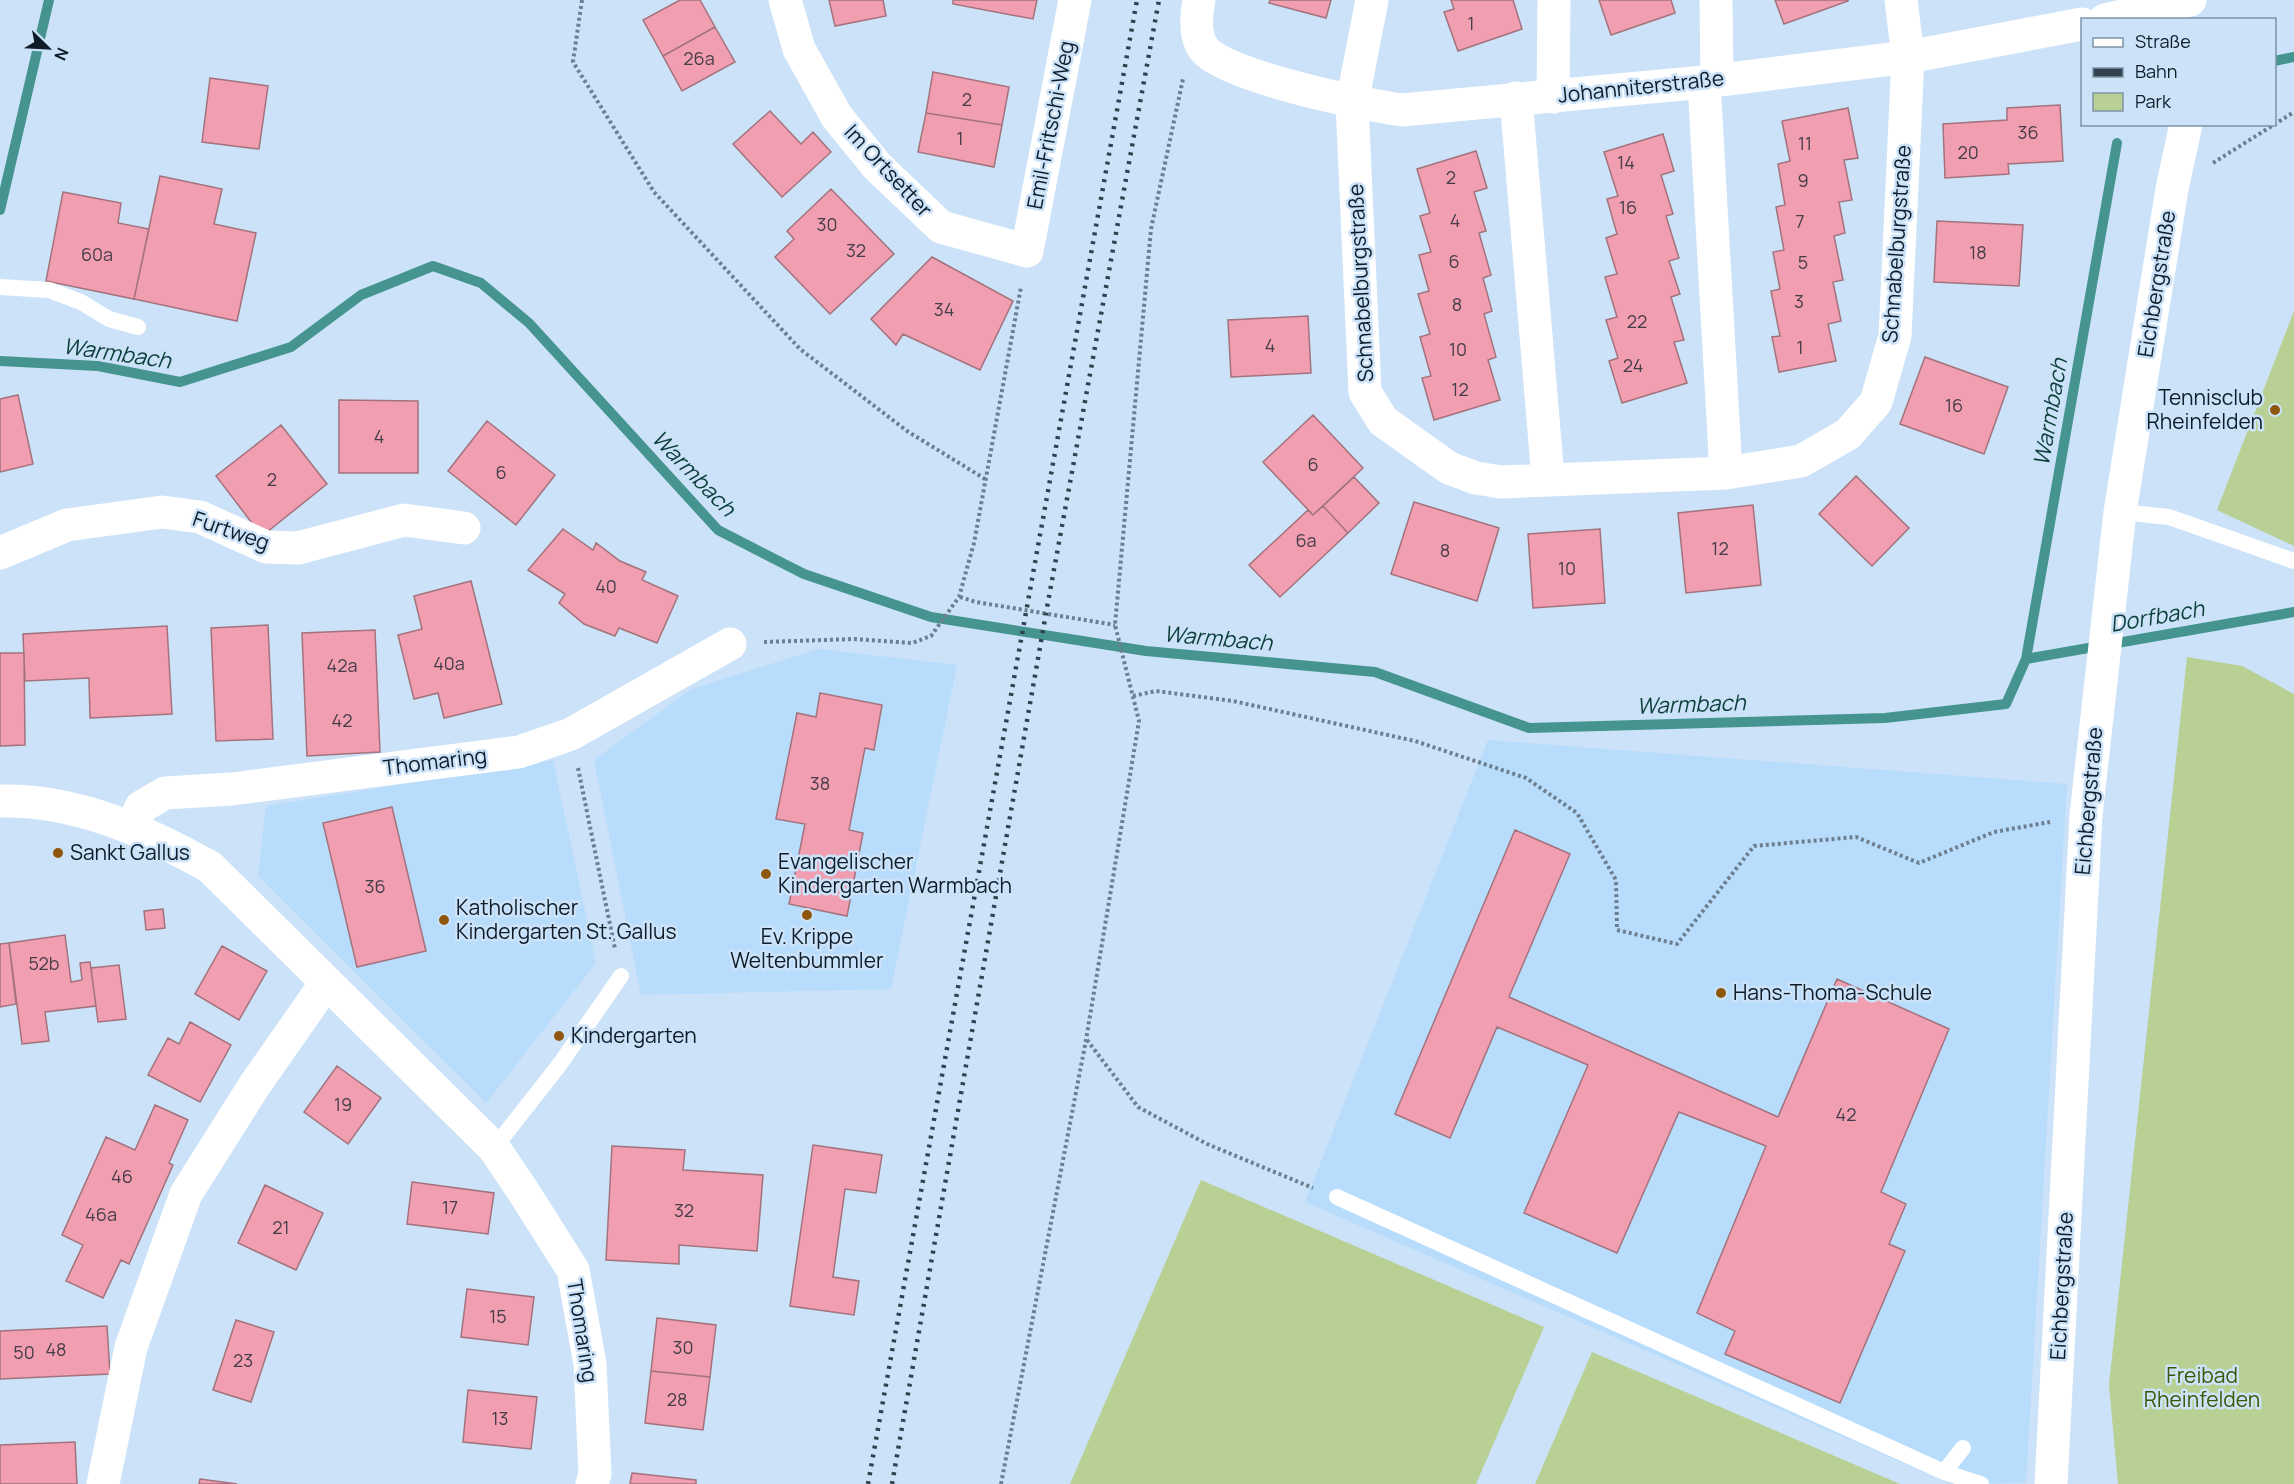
<svg xmlns="http://www.w3.org/2000/svg" width="2294" height="1484" font-family="Manrope,sans-serif">
  <rect width="100%" height="100%" fill="#cbe2f8"/>
  <path fill="#b8dcfc" d="M 819,649 L 957,665 L 891,989 L 641,995 L 594,760 L 691,689 Z
    M 1488,740 L 2067,784 L 2026,1483 L 1951,1484 L 1305,1202 Z
    M 553,760 L 596,963 L 486,1103 L 258,876 L 266,806 Z"/>
  <path fill="#b8d093" d="M 2294,311 L 2294,546 L 2217,510 Z
    M 2187,657 L 2242,666 L 2294,694 L 2294,1484 L 2118,1484 L 2109,1385 Z
    M 1201,1180 L 1544,1327 L 1476,1484 L 1070,1484 Z
    M 1592,1352 L 1900,1484 L 1535,1484 Z"/>
  <g fill="none" stroke-linecap="round" stroke-linejoin="round">
    <path stroke="#459490" stroke-width="10" d="M 2274,61 L 2294,57
      M 0,210 L 49,0
      M 0,361 L 98,366 L 180,382 L 291,347 L 361,295 L 433,266 L 481,283 L 529,323 L 718,530 L 804,574 L 931,617 L 1146,651 L 1375,672 L 1529,728 L 1885,718 L 2006,704 L 2026,659 L 2117,143
      M 2026,659 L 2294,612"/>
  </g>
  <path fill="#f19fb0" stroke="#a3727c" stroke-width="1.5" d="M 680,0 L 700,0 L 715,27 L 663,56 L 643,20 Z
    M 829,0 L 883,0 L 886,16 L 835,26 Z
    M 953,0 L 1037,0 L 1033,19 L 953,4 Z
    M 1270,0 L 1331,0 L 1326,18 L 1269,3 Z
    M 1451,0 L 1513,0 L 1522,29 L 1458,51 L 1444,12 L 1454,9 Z
    M 1599,0 L 1671,0 L 1675,13 L 1611,35 Z
    M 1775,0 L 1848,0 L 1848,1 L 1784,24 Z
    M 715,27 L 735,62 L 682,91 L 663,56 Z
    M 933,72 L 1009,87 L 1002,125 L 926,113 Z
    M 210,78 L 268,86 L 259,149 L 202,142 Z
    M 2060,105 L 2063,161 L 2008,164 L 2009,174 L 1945,178 L 1943,124 L 2007,120 L 2007,108 Z
    M 1848,108 L 1858,158 L 1844,160 L 1852,200 L 1839,202 L 1845,233 L 1834,236 L 1843,280 L 1833,282 L 1841,321 L 1828,324 L 1836,361 L 1779,372 L 1772,337 L 1780,336 L 1771,291 L 1780,289 L 1773,252 L 1784,250 L 1776,207 L 1785,205 L 1778,164 L 1790,161 L 1782,121 Z
    M 770,111 L 801,144 L 813,132 L 831,152 L 782,197 L 733,144 Z
    M 926,113 L 1002,125 L 994,167 L 918,152 Z
    M 1663,134 L 1674,171 L 1661,175 L 1673,214 L 1666,216 L 1679,258 L 1669,261 L 1680,294 L 1671,297 L 1684,340 L 1674,342 L 1687,383 L 1622,403 L 1609,361 L 1618,358 L 1606,320 L 1617,317 L 1605,277 L 1617,274 L 1606,238 L 1617,234 L 1607,199 L 1618,196 L 1604,152 Z
    M 1476,151 L 1487,188 L 1474,192 L 1486,231 L 1479,233 L 1491,275 L 1483,278 L 1492,311 L 1484,314 L 1496,357 L 1488,360 L 1500,400 L 1434,420 L 1422,378 L 1431,376 L 1420,337 L 1430,334 L 1418,294 L 1429,291 L 1419,255 L 1431,252 L 1420,216 L 1430,213 L 1417,169 Z
    M 160,176 L 222,189 L 214,224 L 256,233 L 237,321 L 134,299 Z
    M 831,189 L 894,254 L 830,314 L 775,257 L 794,239 L 787,231 Z
    M 63,192 L 121,203 L 118,223 L 149,229 L 134,299 L 46,281 Z
    M 1937,221 L 2023,225 L 2019,286 L 1934,282 Z
    M 932,257 L 1013,301 L 980,370 L 903,334 L 896,345 L 871,319 Z
    M 1308,316 L 1311,373 L 1231,377 L 1228,320 Z
    M 1925,357 L 2008,387 L 1984,454 L 1900,424 Z
    M 18,395 L 33,464 L 0,472 L 0,399 Z
    M 339,400 L 418,401 L 418,473 L 339,473 Z
    M 1313,415 L 1363,468 L 1313,515 L 1263,462 Z
    M 487,421 L 555,475 L 516,525 L 448,471 Z
    M 281,425 L 327,484 L 262,536 L 216,476 Z
    M 1856,476 L 1909,528 L 1872,566 L 1819,514 Z
    M 1354,477 L 1379,503 L 1348,533 L 1323,506 Z
    M 1414,502 L 1499,528 L 1477,601 L 1391,574 Z
    M 1753,505 L 1761,585 L 1686,593 L 1678,513 Z
    M 1323,506 L 1348,533 L 1280,597 L 1249,565 L 1308,510 L 1313,515 Z
    M 563,529 L 593,550 L 596,543 L 620,561 L 646,572 L 642,580 L 678,596 L 657,643 L 619,628 L 615,636 L 584,624 L 559,603 L 565,594 L 528,570 Z
    M 1600,529 L 1605,603 L 1533,608 L 1528,534 Z
    M 471,581 L 502,704 L 444,718 L 438,693 L 414,699 L 398,635 L 422,629 L 414,596 Z
    M 268,625 L 273,739 L 216,741 L 211,628 Z
    M 167,626 L 172,714 L 90,718 L 89,678 L 25,681 L 23,634 Z
    M 375,630 L 380,752 L 307,756 L 302,633 Z
    M 0,653 L 24,653 L 25,745 L 0,746 Z
    M 820,693 L 882,705 L 874,750 L 865,748 L 849,830 L 863,833 L 847,916 L 789,904 L 805,824 L 776,819 L 797,713 L 816,717 Z
    M 392,807 L 426,951 L 357,967 L 323,823 Z
    M 1515,830 L 1570,854 L 1509,997 L 1778,1117 L 1837,979 L 1949,1029 L 1881,1192 L 1906,1204 L 1889,1244 L 1905,1251 L 1840,1403 L 1725,1354 L 1735,1331 L 1697,1313 L 1766,1146 L 1679,1112 L 1617,1253 L 1524,1213 L 1588,1065 L 1497,1027 L 1450,1138 L 1395,1114 Z
    M 163,909 L 165,928 L 146,930 L 144,911 Z
    M 65,935 L 71,982 L 82,980 L 80,963 L 90,962 L 96,1006 L 45,1012 L 49,1041 L 22,1044 L 9,943 Z
    M 9,943 L 16,1004 L 0,1007 L 0,944 Z
    M 222,946 L 267,971 L 239,1020 L 195,994 Z
    M 119,965 L 126,1019 L 98,1022 L 91,968 Z
    M 190,1022 L 231,1045 L 200,1102 L 148,1075 L 168,1038 L 179,1044 Z
    M 337,1066 L 381,1098 L 348,1144 L 304,1112 Z
    M 155,1105 L 188,1120 L 169,1163 L 173,1165 L 129,1264 L 121,1260 L 103,1298 L 66,1281 L 83,1245 L 62,1235 L 106,1137 L 135,1150 Z
    M 813,1145 L 882,1155 L 876,1193 L 845,1189 L 833,1277 L 859,1281 L 854,1315 L 790,1306 Z
    M 612,1146 L 685,1150 L 683,1170 L 763,1175 L 757,1251 L 679,1245 L 679,1264 L 606,1260 Z
    M 412,1182 L 494,1193 L 488,1234 L 407,1224 Z
    M 265,1185 L 323,1213 L 296,1270 L 238,1243 Z
    M 467,1289 L 534,1297 L 528,1345 L 461,1337 Z
    M 657,1318 L 716,1325 L 710,1377 L 651,1371 Z
    M 236,1320 L 274,1332 L 251,1402 L 213,1390 Z
    M 107,1326 L 110,1374 L 0,1379 L 0,1331 Z
    M 651,1371 L 710,1377 L 703,1430 L 645,1423 Z
    M 468,1390 L 537,1397 L 531,1449 L 463,1442 Z
    M 75,1442 L 77,1484 L 0,1484 L 0,1445 Z
    M 632,1473 L 696,1480 L 696,1484 L 630,1484 Z
    M 200,1479 L 237,1484 L 199,1484 Z"/>
  <g fill="none" stroke-linecap="round" stroke-linejoin="round">
    <path stroke="#6c7f90" stroke-width="4" stroke-dasharray="3 3" stroke-linecap="butt" d="M 582,0 L 573,62 L 654,192 L 800,349 L 907,431 L 985,479
      M 2213,163 L 2294,112
      M 960,597 L 976,602 L 1115,625
      M 764,642 L 854,639 L 912,643 L 931,636 L 959,597 L 974,543 L 1021,287
      M 1133,696 L 1156,691 L 1233,701 L 1415,741 L 1526,778 L 1577,813 L 1616,880 L 1617,930 L 1677,944 L 1754,846 L 1856,837 L 1919,863 L 1994,832 L 2050,822
      M 578,768 L 615,949
      M 1087,1040 L 1138,1107 L 1207,1144 L 1313,1188
      M 1001,1484 L 1086,1040 L 1139,721 L 1115,625 L 1151,229 L 1183,79"/>
    <path stroke="#fff" stroke-width="16" d="M 0,287 L 49,290 L 81,302 L 109,319 L 138,327
      M 2120,512 L 2169,517 L 2294,561
      M 494,1148 L 560,1064 L 621,976
      M 1337,1197 L 1944,1472 L 1981,1484
      M 1944,1472 L 1963,1448"/>
    <path stroke="#fff" stroke-width="33" d="M 785,0 L 799,49 L 837,117 L 877,166 L 941,227 L 1027,251 L 1075,0
      M 1199,0 C 1196,16 1194,36 1204,49 C 1224,76 1365,105 1402,110 L 1704,82 L 1908,57 L 2082,24
      M 1372,0 L 1352,103 L 1365,392 L 1383,421 L 1449,468 L 1476,478 L 1501,482 L 1726,473 L 1801,461 L 1848,434 L 1876,402 L 1895,336 L 1908,57 L 1901,0
      M 1716,0 L 1717,80
      M 2105,20 L 2190,0
      M 1704,82 L 1726,473
      M 1553,97 L 1554,0
      M 1516,98 L 1548,478
      M 0,553 L 67,525 L 162,512 L 200,517 L 266,547 L 298,548 L 404,520 L 464,528
      M 0,801 C 76,799 145,831 210,867 L 494,1148 L 523,1191 L 573,1270 L 590,1364 L 595,1474 L 592,1484
      M 132,827 L 141,807 L 165,793 L 232,789 L 519,752 L 571,734 L 730,644
      M 103,1484 L 131,1347 L 186,1194 L 254,1086 L 326,983
      M 2051,1484 L 2086,815 L 2120,512 L 2172,189 L 2186,124"/>
    <path stroke="#31424f" stroke-width="4.5" stroke-dasharray="3 6" stroke-linecap="butt" d="M 868,1484 L 1137,0
      M 892,1484 L 1048,602 L 1159,0"/>
  </g>
  <g fill="#8e570d" stroke="#cbe2f8" stroke-width="2">
    <circle cx="2275" cy="410" r="6"/>
    <circle cx="58" cy="853" r="6"/>
    <circle cx="766" cy="874" r="6"/>
    <circle cx="807" cy="915" r="6"/>
    <circle cx="444" cy="920" r="6"/>
    <circle cx="1721" cy="993" r="6"/>
    <circle cx="559" cy="1036" r="6"/>
  </g>
  <g text-anchor="middle" stroke-width="5" stroke-linejoin="round" paint-order="stroke">
    <g font-size="18" fill="#463d4a">
      <text x="1471" y="30">1</text>
      <text x="699" y="65">26a</text>
      <text x="967" y="106">2</text>
      <text x="2028" y="139">36</text>
      <text x="960" y="145">1</text>
      <text x="1805" y="150">11</text>
      <text x="1968" y="159">20</text>
      <text x="1626" y="169">14</text>
      <text x="1451" y="184">2</text>
      <text x="1803" y="187">9</text>
      <text x="1628" y="214">16</text>
      <text x="1455" y="227">4</text>
      <text x="1800" y="228">7</text>
      <text x="827" y="231">30</text>
      <text x="856" y="257">32</text>
      <text x="1978" y="259">18</text>
      <text x="97" y="261">60a</text>
      <text x="1454" y="268">6</text>
      <text x="1803" y="269">5</text>
      <text x="1799" y="308">3</text>
      <text x="1457" y="311">8</text>
      <text x="944" y="316">34</text>
      <text x="1637" y="328">22</text>
      <text x="1270" y="352">4</text>
      <text x="1800" y="354">1</text>
      <text x="1458" y="356">10</text>
      <text x="1633" y="372">24</text>
      <text x="1460" y="396">12</text>
      <text x="1954" y="412">16</text>
      <text x="379" y="443">4</text>
      <text x="1313" y="471">6</text>
      <text x="501" y="479">6</text>
      <text x="272" y="486">2</text>
      <text x="1306" y="547">6a</text>
      <text x="1720" y="555">12</text>
      <text x="1445" y="557">8</text>
      <text x="1567" y="575">10</text>
      <text x="606" y="593">40</text>
      <text x="449" y="670">40a</text>
      <text x="342" y="672">42a</text>
      <text x="342" y="727">42</text>
      <text x="820" y="790">38</text>
      <text x="375" y="893">36</text>
      <text x="44" y="970">52b</text>
      <text x="343" y="1111">19</text>
      <text x="1846" y="1121">42</text>
      <text x="122" y="1183">46</text>
      <text x="450" y="1214">17</text>
      <text x="684" y="1217">32</text>
      <text x="101" y="1221">46a</text>
      <text x="281" y="1234">21</text>
      <text x="498" y="1323">15</text>
      <text x="683" y="1354">30</text>
      <text x="56" y="1356">48</text>
      <text x="24" y="1359">50</text>
      <text x="243" y="1367">23</text>
      <text x="677" y="1406">28</text>
      <text x="500" y="1425">13</text>
    </g>
    <g font-size="21" fill="#0d1c28" stroke="#cbe2f8">
      <text transform="translate(1641 87) rotate(-6)" y="7">Johanniterstraße</text>
      <text transform="translate(1051 125) rotate(-79)" y="7">Emil-Fritschi-Weg</text>
      <text transform="translate(888 171) rotate(47)" y="7">Im Ortsetter</text>
      <text transform="translate(1897 244) rotate(-86)" y="7">Schnabelburgstraße</text>
      <text transform="translate(1361 283) rotate(-93)" y="7">Schnabelburgstraße</text>
      <text transform="translate(2157 284) rotate(-81)" y="7">Eichbergstraße</text>
      <text transform="translate(231 531) rotate(19)" y="7">Furtweg</text>
      <text transform="translate(435 762) rotate(-7)" y="7">Thomaring</text>
      <text transform="translate(2089 801) rotate(-85)" y="7">Eichbergstraße</text>
      <text transform="translate(2062 1286) rotate(-87)" y="7">Eichbergstraße</text>
      <text transform="translate(582 1331) rotate(81)" y="7">Thomaring</text>
    </g>
    <g font-size="21" fill="#0d1c28" stroke="#cbe2f8" text-anchor="start">
      <text x="2263" y="405" text-anchor="end">Tennisclub<tspan x="2263" dy="24">Rheinfelden</tspan></text>
      <text x="70" y="860">Sankt Gallus</text>
      <text x="778" y="869">Evangelischer<tspan x="778" dy="24">Kindergarten Warmbach</tspan></text>
      <text x="456" y="915">Katholischer<tspan x="456" dy="24">Kindergarten St. Gallus</tspan></text>
      <text x="807" y="944" text-anchor="middle">Ev. Krippe<tspan x="807" dy="24">Weltenbummler</tspan></text>
      <text x="1733" y="1000">Hans-Thoma-Schule</text>
      <text x="571" y="1043">Kindergarten</text>
    </g>
    <g font-size="21" fill="#3e5604" stroke="#cbe2f8">
      <text x="2202" y="1383">Freibad<tspan x="2202" dy="24">Rheinfelden</tspan></text>
    </g>
    <g font-size="22" font-style="italic" fill="#0d3f3b" stroke="#cbe2f8">
      <text transform="translate(117 353) rotate(8)" y="8">Warmbach</text>
      <text transform="translate(2050 412) rotate(-80)" y="8">Warmbach</text>
      <text transform="translate(694 473) rotate(46)" y="8">Warmbach</text>
      <text transform="translate(2157 616) rotate(-10)" y="8">Dorfbach</text>
      <text transform="translate(1218 638) rotate(5)" y="8">Warmbach</text>
      <text transform="translate(1691 704) rotate(-2)" y="8">Warmbach</text>
    </g>
  </g>
  <rect x="2081" y="18" width="195" height="108" fill="#cbe2f8" stroke="#7f93a5" stroke-width="1.5"/>
  <rect x="2093" y="38" width="30" height="9" fill="#ffffff" stroke="#7f93a5" stroke-width="1.5"/>
  <text x="2135" y="48" font-size="18" fill="#0d1c28">Straße</text>
  <rect x="2093" y="68" width="30" height="9" fill="#31424f" stroke="#7f93a5" stroke-width="1.5"/>
  <text x="2135" y="78" font-size="18" fill="#0d1c28">Bahn</text>
  <rect x="2093" y="93" width="30" height="18" fill="#b8d093" stroke="#7f93a5" stroke-width="1.5"/>
  <text x="2135" y="108" font-size="18" fill="#0d1c28">Park</text>
  <g transform="translate(48 48) rotate(114)" stroke="#cbe2f8" stroke-width="4.5" paint-order="stroke">
  <path d="M0-4.5L10 22L0 15L-10 22Z" fill="#0d1c28"/>
  <text y="-9" font-size="16" font-weight="bold" text-anchor="middle" fill="#0d1c28">N</text>
  </g>
</svg>
